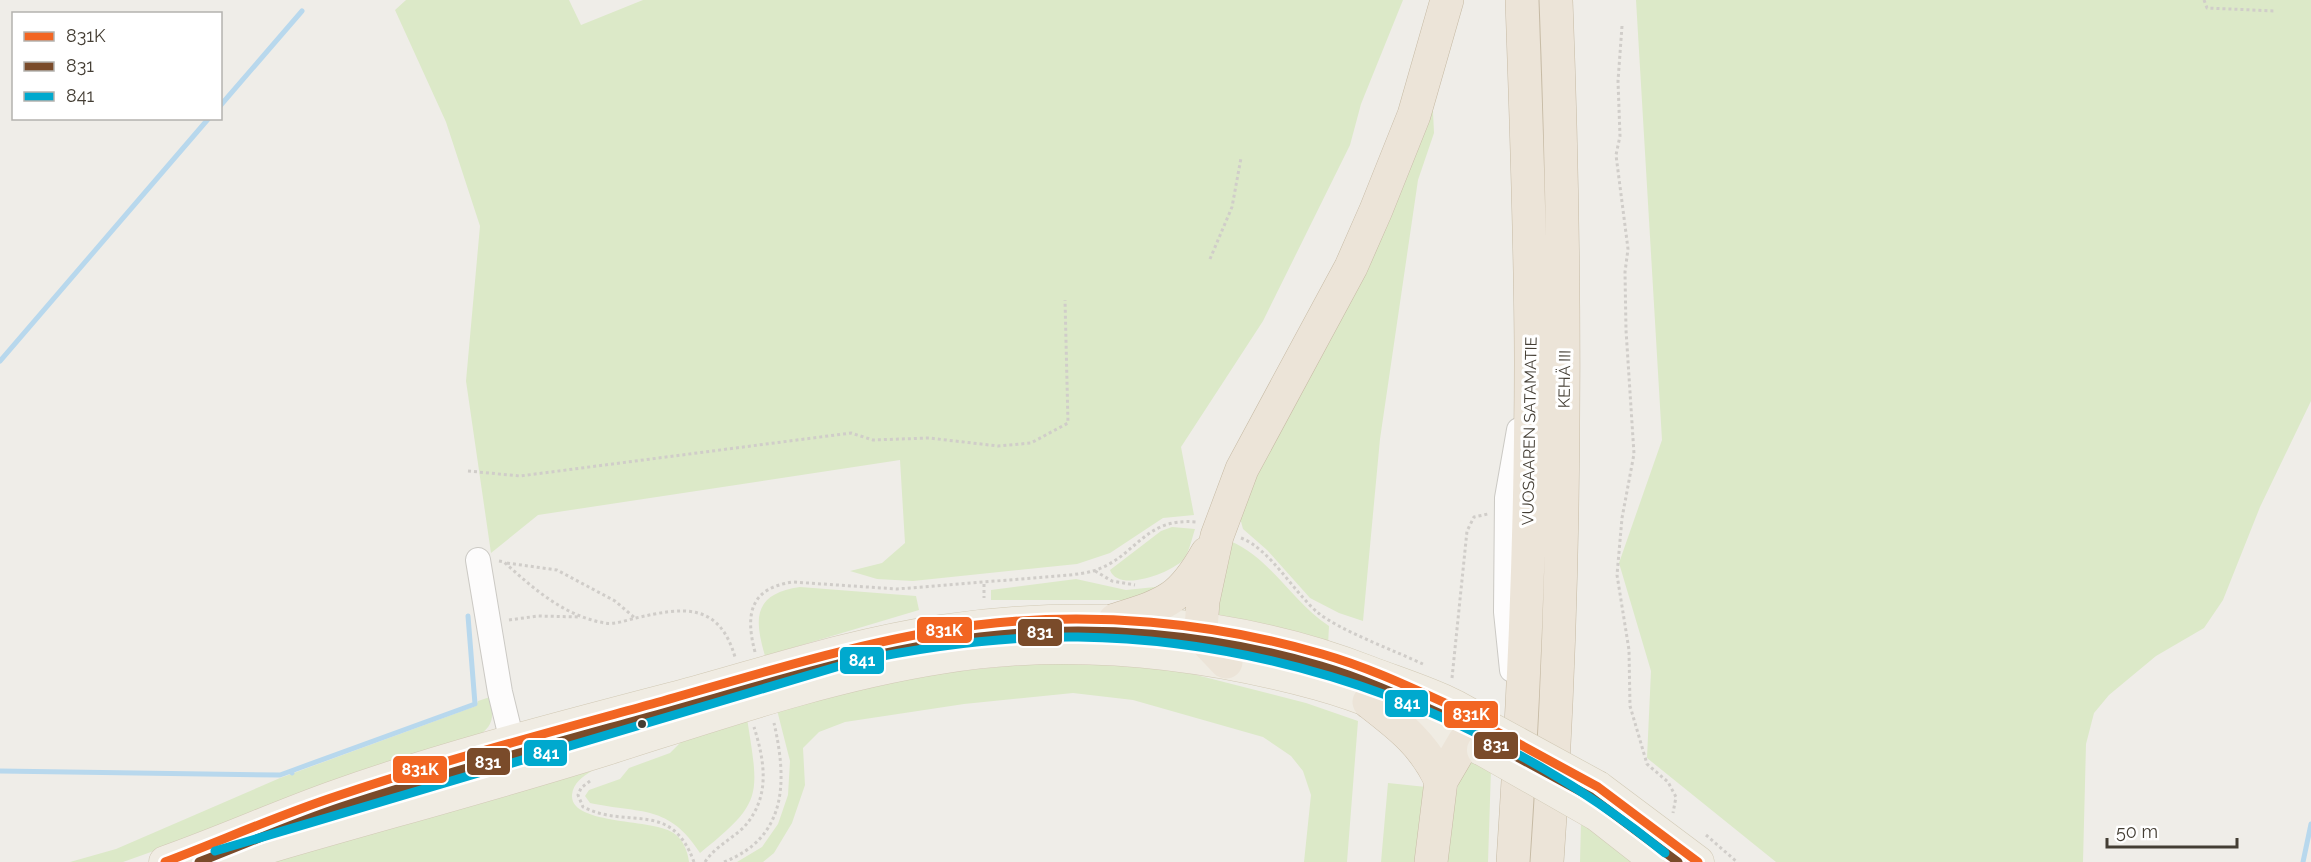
<svg xmlns="http://www.w3.org/2000/svg" width="2311" height="862" font-family="Raleway,sans-serif">
  <rect width="100%" height="100%" fill="#efede8"/>
  <path fill="#dce9c8" d="M 406,0 L 569,0 L 581,25 L 643,0 L 1403,0 L 1361,104 L 1350,145 L 1263,321 L 1181,447 L 1194,515 L 1163,518 L 1110,553 L 1077,564 L 913,581 L 877,579 L 850,571 L 882,563 L 905,543 L 900,460 L 538,515 L 491,553 L 466,381 L 480,226 L 446,122 L 395,10 Z
    M 1636,0 L 2311,0 L 2311,401 L 2260,507 L 2223,600 L 2204,628 L 2156,656 L 2109,695 L 2094,713 L 2086,744 L 2083,862 L 1776,862 L 1647,758 L 1651,671 L 1619,563 L 1662,440 Z
    M 1432,90 L 1434,133 L 1418,180 L 1380,439 L 1363,621 L 1339,613 L 1310,598 L 1267,550 L 1243,529 L 1239,514 Z
    M 1172,527 L 1195,529 C 1192,538 1189,553 1183,560 C 1171,573 1118,593 1110,570 L 1161,531 Z
    M 1230,541 C 1272,559 1292,602 1329,626 L 1328,645 L 1214,620 Z
    M 1185,574 L 1149,595 L 1130,600 L 991,600 L 991,590 L 1076,579 L 1126,590 L 1155,587 Z
    M 800,587 L 916,596 L 919,610 L 765,656 C 754,618 753,594 800,587 Z
    M 1048,662 L 1169,668 L 1306,703 L 1358,721 L 1347,862 L 1304,862 L 1311,795 L 1303,771 L 1291,756 L 1263,737 L 1133,700 L 1073,693 L 964,704 L 845,722 L 819,732 L 803,748 L 805,785 L 792,823 L 774,853 L 763,862 L 737,862 L 762,847 L 778,824 L 788,795 L 790,761 L 777,710 L 923,675 Z
    M 490,697 C 493,714 495,723 481,734 L 123,862 L 70,862 L 116,849 L 280,778 L 476,706 L 478,701 Z
    M 747,718 C 759,796 764,802 700,853 C 669,804 641,814 590,803 L 585,796 L 589,790 L 620,779 L 629,768 L 670,753 L 682,741 Z
    M 1466,755 L 1491,769 L 1488,862 L 1446,862 L 1450,817 Z
    M 592,771 C 583,776 573,783 572,795 C 570,826 655,818 675,834 C 683,840 688,852 689,862 L 257,862 L 388,821 Z
    M 1388,783 L 1426,787 L 1420,862 L 1381,862 Z
    M 1581,823 L 1634,862 L 1580,862 Z"/>
  <g fill="none" stroke-linecap="round" stroke-linejoin="round">
    <path stroke="#b8d8ed" stroke-width="5" d="M 220,106 L 302,11
      M 0,361 L 209,118
      M 0,771 L 280,775 L 291,771 L 292,773
      M 291,771 L 475,704 L 468,616
      M 2303,862 L 2311,824"/>
    <g stroke="#cbc9c4" stroke-width="26">
      <path id="minor" d="M 478,560 L 500,692 L 520,774
        M 1512,670 L 1506,612 L 1507,498 L 1519,430"/>
    </g>
    <g stroke="#d1c9b5" stroke-width="33">
      <path id="major" d="M 1598,787 L 1698,862
        M 1597,815 L 1657,862
        M 165,862 C 222,842 277,817 333,797 C 448,756 567,726 685,695 C 769,672 853,644 940,631 C 1082,610 1234,619 1369,672 C 1408,687 1455,700 1488,727
        M 219,862 C 347,823 477,790 604,750 C 715,715 826,676 940,658 C 1066,637 1196,651 1318,684 C 1376,700 1429,726 1483,750"/>
    </g>
    <g stroke="#c6baa4" stroke-width="34">
      <path id="highway" d="M 1115,620 C 1165,604 1180,601 1207,553
        M 1226,662 L 1206,641 L 1201,629 L 1203,601 L 1217,536 L 1242,469 L 1351,267 L 1376,210 L 1414,115 L 1447,0
        M 1369,702 C 1400,726 1424,744 1441,781
        M 1431,862 L 1441,781 L 1464,742 L 1475,730 L 1488,727
        M 1513,862 C 1524,696 1531,529 1531,363 C 1531,242 1526,121 1522,0
        M 1547,862 C 1567,575 1567,287 1556,0"/>
    </g>
    <path stroke="#d0cdc9" stroke-width="3" stroke-dasharray="3 3" stroke-linecap="butt" d="M 2204,0 L 2207,8 L 2275,11
      M 1622,26 L 1618,81 L 1620,136 L 1616,155 L 1628,249 L 1625,272 L 1626,330 L 1634,454 L 1622,518 L 1617,575 L 1629,650 L 1630,706 L 1647,764 L 1668,782 L 1676,797 L 1673,813
      M 1210,259 L 1232,207 L 1241,158
      M 468,471 L 520,476 L 851,433 L 873,440 L 929,438 L 998,446 L 1031,443 L 1068,423 L 1065,300
      M 1241,538 C 1270,549 1293,591 1317,612 C 1340,631 1396,651 1425,665
      M 499,561 L 504,562 C 534,589 564,616 605,623 C 614,625 627,620 636,618 C 683,607 719,602 735,657
      M 507,563 L 557,570 L 615,601 L 635,618
      M 1095,571 L 1112,581 L 1135,585
      M 984,584 L 984,598
      M 509,620 L 538,616 L 580,617
      M 755,652 C 745,614 750,588 793,582 L 897,589 L 1070,575 C 1078,574 1086,573 1093,571 C 1136,558 1143,517 1196,522
      M 1452,678 L 1467,531 L 1474,517 L 1488,514
      M 590,781 L 581,788 L 578,795 L 583,807 C 629,830 671,799 694,862
      M 1706,835 L 1737,862
      M 705,862 C 715,847 730,840 743,828 C 771,798 765,762 754,727
      M 724,862 C 788,837 787,780 774,723"/>
    <use href="#minor" stroke="#fdfcfc" stroke-width="24"/>
    <use href="#major" stroke="#f0ece3" stroke-width="32"/>
    <use href="#highway" stroke="#ece4d8" stroke-width="33"/>
    <g stroke="#d1c9b5" stroke-width="33" stroke-linecap="butt">
      <path id="major-bridge" d="M 1488,727 L 1598,787
        M 1483,750 L 1597,815"/>
    </g>
    <use href="#major-bridge" stroke="#f0ece3" stroke-width="32"/>
    <g stroke="#fff" stroke-width="14">
      <path id="bus-1" d="M 165,862 C 223,840 279,815 337,796 C 441,761 547,733 652,704 C 759,674 867,639 977,625 C 1091,611 1212,622 1322,654 C 1375,669 1424,694 1474,716 L 1488,727 L 1598,787 L 1698,862"/>
    </g>
    <g stroke="#fff" stroke-width="14">
      <path id="bus-2" d="M 199,862 C 246,844 293,823 341,807 C 444,773 548,745 652,716 C 760,686 869,650 980,637 C 1093,623 1212,634 1321,666 C 1372,681 1420,705 1468,726 L 1482,738 L 1591,797 L 1678,862"/>
    </g>
    <g stroke="#fff" stroke-width="14">
      <path id="bus-3" d="M 215,851 L 853,662 C 928,646 1002,636 1078,637 C 1288,640 1503,720 1665,853"/>
    </g>
    <use href="#bus-1" stroke="#f26522" stroke-width="9"/>
    <use href="#bus-2" stroke="#7a4b2a" stroke-width="9"/>
    <use href="#bus-3" stroke="#00a9ce" stroke-width="9"/>
  </g>
  <circle fill="#443e34" stroke="#fff" stroke-width="2" cx="642" cy="724" r="5"/>
  <g text-anchor="middle" stroke-width="6" stroke-linejoin="round" paint-order="stroke">
    <g font-size="16" fill="#443e34" stroke="#fff">
      <text transform="translate(1564 379) rotate(-89)" y="6">KEHÄ III</text>
      <text transform="translate(1529 431) rotate(-89)" y="6">VUOSAAREN SATAMATIE</text>
    </g>
  </g>
  <g stroke="#fff" stroke-width="2">
    <rect x="916" y="616" width="57" height="28" rx="6" fill="#f26522"/>
    <rect x="1017" y="618" width="46" height="29" rx="6" fill="#7a4b2a"/>
    <rect x="839" y="646" width="46" height="29" rx="6" fill="#00a9ce"/>
    <rect x="1384" y="689" width="45" height="29" rx="6" fill="#00a9ce"/>
    <rect x="1443" y="700" width="56" height="29" rx="6" fill="#f26522"/>
    <rect x="1473" y="731" width="46" height="29" rx="6" fill="#7a4b2a"/>
    <rect x="523" y="739" width="45" height="28" rx="6" fill="#00a9ce"/>
    <rect x="466" y="747" width="45" height="29" rx="6" fill="#7a4b2a"/>
    <rect x="392" y="755" width="56" height="29" rx="6" fill="#f26522"/>
  </g>
  <g font-size="16" text-anchor="middle" font-weight="bold" fill="#fff">
    <text x="944" y="636">831K</text>
    <text x="1040" y="638">831</text>
    <text x="862" y="666">841</text>
    <text x="1407" y="709">841</text>
    <text x="1471" y="720">831K</text>
    <text x="1496" y="751">831</text>
    <text x="546" y="759">841</text>
    <text x="488" y="768">831</text>
    <text x="420" y="775">831K</text>
  </g>
  <rect x="12" y="12" width="210" height="108" fill="#ffffff" stroke="#b4b2ae" stroke-width="1.5"/>
  <rect x="24" y="32" width="30" height="9" fill="#f26522" stroke="#b4b2ae" stroke-width="1.5"/>
  <text x="66" y="42" font-size="18" fill="#443e34">831K</text>
  <rect x="24" y="62" width="30" height="9" fill="#7a4b2a" stroke="#b4b2ae" stroke-width="1.5"/>
  <text x="66" y="72" font-size="18" fill="#443e34">831</text>
  <rect x="24" y="92" width="30" height="9" fill="#00a9ce" stroke="#b4b2ae" stroke-width="1.5"/>
  <text x="66" y="102" font-size="18" fill="#443e34">841</text>
  <path d="M2107 838v9h130v-9" fill="none" stroke="#443e34" stroke-width="3"/>
  <text x="2116" y="838" font-size="18" fill="#443e34" stroke="#ffffff" stroke-width="4.5" paint-order="stroke">50 m</text>
</svg>
